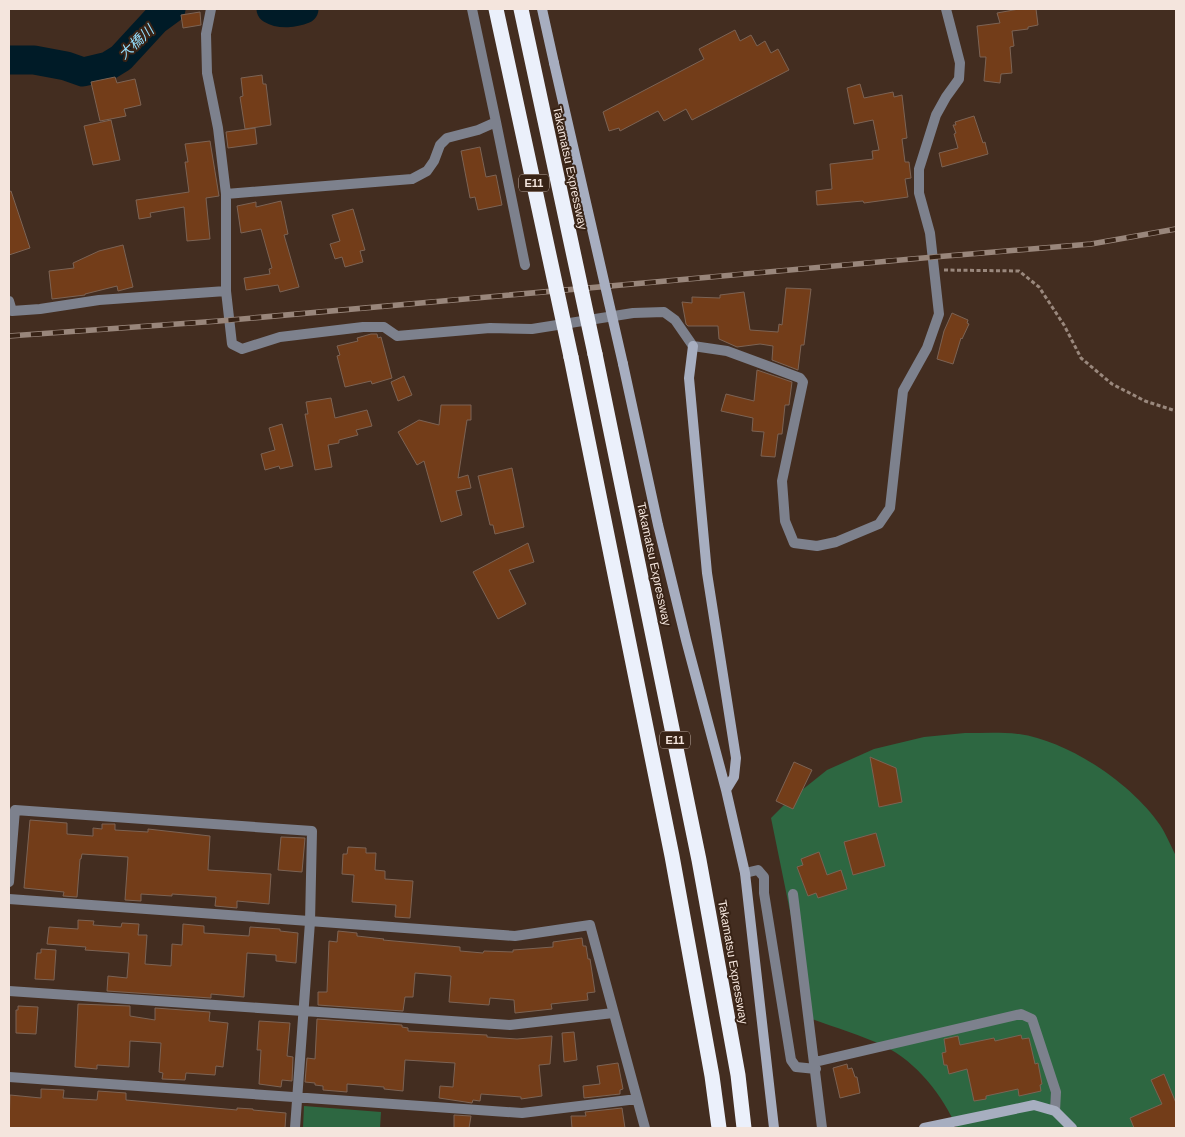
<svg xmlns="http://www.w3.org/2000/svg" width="1185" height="1137" font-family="Arial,'Noto Sans JP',sans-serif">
  <rect width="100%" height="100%" fill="#432d20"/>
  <path fill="#2d6741" d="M 965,733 C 983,733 1002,732 1019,734 C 1069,741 1132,784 1160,825 C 1166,834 1171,846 1176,856 L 1176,1128 L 957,1128 C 943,1096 917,1062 884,1046 C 861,1035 836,1028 812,1019 L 771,818 L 787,802 L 827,770 L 874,749 L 924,737 Z
    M 304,1106 L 381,1112 L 380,1128 L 303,1128 Z"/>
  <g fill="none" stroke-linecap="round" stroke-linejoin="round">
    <path stroke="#001b27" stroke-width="29" d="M 271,9 C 281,15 294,13 304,9
      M 9,60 L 34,60 L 66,66 L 83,72 L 108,66 L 121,58 L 156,20 L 171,9"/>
  </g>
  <path fill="#733d19" stroke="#7c6354" d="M 1019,9 L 1036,9 L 1038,25 L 1028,27 L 1028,29 L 1012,31 L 1014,46 L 1010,47 L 1012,73 L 1001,74 L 1000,83 L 984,81 L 986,57 L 980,57 L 977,26 L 1000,23 L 997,13 Z
    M 200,12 L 201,25 L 183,28 L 181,15 Z
    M 735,30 L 740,41 L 751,35 L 757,46 L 765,41 L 771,53 L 778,49 L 789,70 L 692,120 L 686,109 L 664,121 L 658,111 L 620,131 L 619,128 L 609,131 L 603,112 L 704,59 L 699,49 Z
    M 262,75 L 263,84 L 266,84 L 271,125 L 245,129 L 240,97 L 243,96 L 241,78 Z
    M 115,77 L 117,83 L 135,79 L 141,105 L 124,109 L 126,116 L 100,121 L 91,82 Z
    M 860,84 L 864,98 L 893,92 L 894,97 L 902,95 L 907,138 L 902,139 L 905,162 L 909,162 L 911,178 L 905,179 L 908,197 L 864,203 L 863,201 L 817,205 L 816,191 L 832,189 L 830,164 L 873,159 L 872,151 L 879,150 L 873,120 L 854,124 L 847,88 Z
    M 974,116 L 983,143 L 985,142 L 988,154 L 942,167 L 939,153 L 958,148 L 954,134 L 956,133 L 953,125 L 956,125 L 955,122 Z
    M 111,120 L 120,160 L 93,165 L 84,126 Z
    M 255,128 L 257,144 L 228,148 L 226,132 Z
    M 210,141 L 219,196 L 206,198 L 210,239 L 187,241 L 184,207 L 150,213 L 151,217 L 139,219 L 136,200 L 189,192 L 185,162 L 188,162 L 185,144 Z
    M 480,147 L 486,177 L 496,175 L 502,205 L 478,210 L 475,197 L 470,198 L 461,151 Z
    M 11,191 L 30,248 L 9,255 L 9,192 Z
    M 281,201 L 288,234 L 284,235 L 299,287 L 280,292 L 278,285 L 246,290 L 244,278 L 270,274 L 269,269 L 272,268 L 261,229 L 241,233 L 237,206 L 256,202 L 256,207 Z
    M 353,209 L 365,250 L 360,251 L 363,262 L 345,267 L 342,257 L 335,259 L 330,244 L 340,241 L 332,215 Z
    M 123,245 L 133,287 L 118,291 L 117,286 L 85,294 L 85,295 L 52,299 L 49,271 L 74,268 L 73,263 L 99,251 Z
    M 786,288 L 811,289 L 804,345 L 801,345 L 798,370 L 772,360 L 773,346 L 760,344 L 737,347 L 719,339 L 718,326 L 688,326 L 686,324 L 682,302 L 692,303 L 692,297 L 720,298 L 720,295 L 744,292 L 750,330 L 778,332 L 779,324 L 782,325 Z
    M 952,313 L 968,320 L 967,323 L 969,324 L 962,339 L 961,338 L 953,364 L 937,359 L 944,331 Z
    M 371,334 L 377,334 L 378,338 L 381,337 L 392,378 L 372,384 L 371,381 L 345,387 L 337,356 L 340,355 L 337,346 L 358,341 L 357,338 Z
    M 757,370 L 792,382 L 789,405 L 785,405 L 782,434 L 778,434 L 775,457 L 761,456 L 764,432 L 752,431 L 753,418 L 721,411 L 726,394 L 754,401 Z
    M 404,376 L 412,395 L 398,401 L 391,382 Z
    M 331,398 L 335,418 L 367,410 L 372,426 L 356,430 L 358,435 L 339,440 L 339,443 L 328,445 L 332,467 L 315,470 L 305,414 L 308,414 L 306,402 Z
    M 441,405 L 471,405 L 471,420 L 467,420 L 458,478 L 468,475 L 471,488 L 456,491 L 462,515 L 441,522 L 424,461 L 417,465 L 398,432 L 419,420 L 439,425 Z
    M 282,424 L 293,466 L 280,469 L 279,466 L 265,470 L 261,454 L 275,450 L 269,428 Z
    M 512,468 L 524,527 L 495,534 L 493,525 L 490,525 L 478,476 Z
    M 528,543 L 534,562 L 509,570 L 526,604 L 498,619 L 473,572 Z
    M 870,757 L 896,768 L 902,802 L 879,807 Z
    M 794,762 L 812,770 L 793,809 L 776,801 Z
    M 30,820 L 67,823 L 67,834 L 93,836 L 93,828 L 102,829 L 102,824 L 115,824 L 115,830 L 148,832 L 148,829 L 210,836 L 208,870 L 271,874 L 269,904 L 237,901 L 237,908 L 215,906 L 216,897 L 172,894 L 172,896 L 141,894 L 141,901 L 125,900 L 128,857 L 82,854 L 81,859 L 80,859 L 77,897 L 63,896 L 64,892 L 24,888 Z
    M 876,833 L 885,866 L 853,875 L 844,842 Z
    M 281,837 L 305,838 L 302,872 L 278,870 Z
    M 348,847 L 366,848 L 366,853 L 376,853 L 375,870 L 385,871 L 385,879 L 413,881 L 410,918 L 395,917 L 396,905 L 352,902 L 354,875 L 342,874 L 343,854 L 347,854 Z
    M 819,852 L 827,875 L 841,870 L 847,889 L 818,898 L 816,893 L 808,896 L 797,867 L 803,865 L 801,859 Z
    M 78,920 L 94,921 L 93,925 L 121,927 L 122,923 L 139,924 L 138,935 L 147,935 L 145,964 L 171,966 L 172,944 L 182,945 L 183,924 L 204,926 L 204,933 L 249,936 L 250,927 L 280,929 L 280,931 L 298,933 L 296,963 L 276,961 L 276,955 L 247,953 L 244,997 L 211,994 L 211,998 L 107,991 L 108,976 L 127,978 L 129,953 L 85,950 L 86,947 L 47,944 L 49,927 L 78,929 Z
    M 338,931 L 357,933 L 357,936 L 384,939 L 383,940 L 460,947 L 460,951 L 483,953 L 484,951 L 513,952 L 513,950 L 553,947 L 553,942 L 582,938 L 583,946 L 586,946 L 588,959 L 590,959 L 595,992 L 587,993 L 588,1000 L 551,1004 L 552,1009 L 515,1013 L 514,1000 L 490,998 L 489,1005 L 449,1002 L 451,976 L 415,973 L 413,997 L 405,997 L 403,1011 L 318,1005 L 318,992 L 327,992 L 329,941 L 337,942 Z
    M 41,949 L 56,950 L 54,980 L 35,979 L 37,953 L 41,953 Z
    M 78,1004 L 130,1006 L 130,1016 L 155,1020 L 155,1008 L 210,1012 L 209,1021 L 228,1023 L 223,1067 L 216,1066 L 215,1075 L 186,1073 L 185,1080 L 162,1079 L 163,1073 L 159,1072 L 161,1043 L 130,1041 L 129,1067 L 97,1065 L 97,1069 L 75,1067 Z
    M 18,1006 L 38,1007 L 36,1034 L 16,1033 L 16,1010 L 18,1010 Z
    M 317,1019 L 402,1025 L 402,1027 L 408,1028 L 408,1031 L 487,1035 L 487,1037 L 517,1039 L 552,1036 L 550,1064 L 539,1065 L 542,1096 L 521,1099 L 521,1097 L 481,1094 L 480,1101 L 473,1100 L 472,1103 L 439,1098 L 440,1086 L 453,1087 L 455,1063 L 405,1060 L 403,1091 L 384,1089 L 384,1087 L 347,1084 L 347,1092 L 323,1090 L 323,1086 L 315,1085 L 315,1083 L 305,1082 L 307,1058 L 315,1059 Z
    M 259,1021 L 290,1023 L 287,1056 L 293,1057 L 292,1081 L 282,1080 L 281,1087 L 259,1084 L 261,1050 L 257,1050 Z
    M 574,1032 L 577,1060 L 564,1062 L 562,1033 Z
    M 1021,1035 L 1022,1039 L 1029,1038 L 1035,1064 L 1038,1063 L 1042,1084 L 1040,1085 L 1041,1091 L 1019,1096 L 1018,1089 L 986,1096 L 986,1099 L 974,1101 L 967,1069 L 949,1074 L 947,1065 L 944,1065 L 942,1053 L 946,1052 L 944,1039 L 958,1036 L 960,1045 L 994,1038 L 995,1041 Z
    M 618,1063 L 623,1089 L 620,1090 L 620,1094 L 584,1098 L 583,1086 L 600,1084 L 597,1066 Z
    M 847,1064 L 848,1069 L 852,1068 L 855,1077 L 857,1077 L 860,1093 L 840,1098 L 833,1068 Z
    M 1164,1074 L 1176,1103 L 1176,1128 L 1134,1128 L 1130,1118 L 1162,1104 L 1151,1080 Z
    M 41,1089 L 64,1090 L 63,1098 L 97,1100 L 98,1091 L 126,1093 L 126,1100 L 237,1110 L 237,1108 L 253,1109 L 253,1110 L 286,1113 L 285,1128 L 9,1128 L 10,1095 L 41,1098 Z
    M 622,1108 L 625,1128 L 572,1128 L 571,1116 L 586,1116 L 585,1112 Z
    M 454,1115 L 471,1116 L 469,1128 L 454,1128 Z"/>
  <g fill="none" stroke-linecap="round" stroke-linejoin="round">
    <path stroke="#9a887d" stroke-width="3" stroke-dasharray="4 2.5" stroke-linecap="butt" d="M 944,270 L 1019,271 L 1039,287 L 1064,325 L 1081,358 L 1112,384 L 1145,401 L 1176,411"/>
    <path stroke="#7d818d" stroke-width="10" d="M 211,9 L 206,34 L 207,73 L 218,128 L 226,194 L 226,291 L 232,344 L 242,349 L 280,337 L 363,327 L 384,327 L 397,336 L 490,328 L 532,329 L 633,313 L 664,312 L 675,320 L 693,346 L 727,351 L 800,378 L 803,382 L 782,481 L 785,521 L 794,543 L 817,546 L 836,542 L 879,524 L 890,508 L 903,391 L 927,348 L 939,314 L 930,233 L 919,193 L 919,169 L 936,115 L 946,97 L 959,79 L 960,63 L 946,9
      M 496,122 L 525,265
      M 226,194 L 412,179 L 427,171 L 434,161 L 440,145 L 447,138 L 478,130 L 496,122 L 472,9
      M 9,301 L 12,311 L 40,309 L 99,300 L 226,291
      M 745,873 L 758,870 L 764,877 L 764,893 L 791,1060 L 796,1067 L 816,1069
      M 9,882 L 15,810 L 312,831 L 310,922 L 295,1128
      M 793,894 L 822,1128
      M 9,899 L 515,936 L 590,925 L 645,1128
      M 9,991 L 510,1025 L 613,1013
      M 815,1062 L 1021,1014 L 1032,1019 L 1056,1092 L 1055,1111
      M 9,1077 L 522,1113 L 637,1099"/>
    <path stroke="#a7aec0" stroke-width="10" d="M 542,9 L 554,63
      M 693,346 L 689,378 L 707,573 L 736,758 L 734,777 L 726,790
      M 623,364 L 658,525 L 686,640 L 726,790 L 745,873 L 774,1128
      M 924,1128 L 1034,1105 L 1055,1111 L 1072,1128"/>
    <path stroke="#ebf0fb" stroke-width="15" d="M 595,354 L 699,860 L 738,1075 L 744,1128
      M 571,357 L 672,856 L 712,1076 L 719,1128"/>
    <g stroke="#99867b" stroke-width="5.5">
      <path id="rail" d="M 9,336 L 219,321 L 934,257 L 1091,244 L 1176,229"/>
    </g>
    <use href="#rail" stroke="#382316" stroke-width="4" stroke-dasharray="11" stroke-linecap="butt"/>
    <path stroke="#a7aec0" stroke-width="10" d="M 554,63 L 623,364"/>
    <path stroke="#ebf0fb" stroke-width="15" d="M 496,9 L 571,357
      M 521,9 L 595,354"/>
  </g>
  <g text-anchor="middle" stroke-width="4" stroke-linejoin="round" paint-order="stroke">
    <g fill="#382316" stroke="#bcaba1" stroke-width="1">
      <rect x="519" y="174.5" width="30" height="17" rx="4"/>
      <rect x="660" y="731.5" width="30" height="17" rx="4"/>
    </g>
    <g font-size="11" font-weight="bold" fill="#f4e5dd">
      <text x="534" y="187">E11</text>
      <text x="675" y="744">E11</text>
    </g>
    <g font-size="12" fill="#f4e5dd" stroke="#382316">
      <text transform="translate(570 168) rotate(78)" y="4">Takamatsu Expressway</text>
      <text transform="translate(654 564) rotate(78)" y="4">Takamatsu Expressway</text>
      <text transform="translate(733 962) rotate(80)" y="4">Takamatsu Expressway</text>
    </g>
    <g font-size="14" font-style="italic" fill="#95dffe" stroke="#382316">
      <text transform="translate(136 42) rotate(-43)" y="5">大橋川</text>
    </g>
  </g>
  <rect width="1185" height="1137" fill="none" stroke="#f4e5dd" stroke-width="20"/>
</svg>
